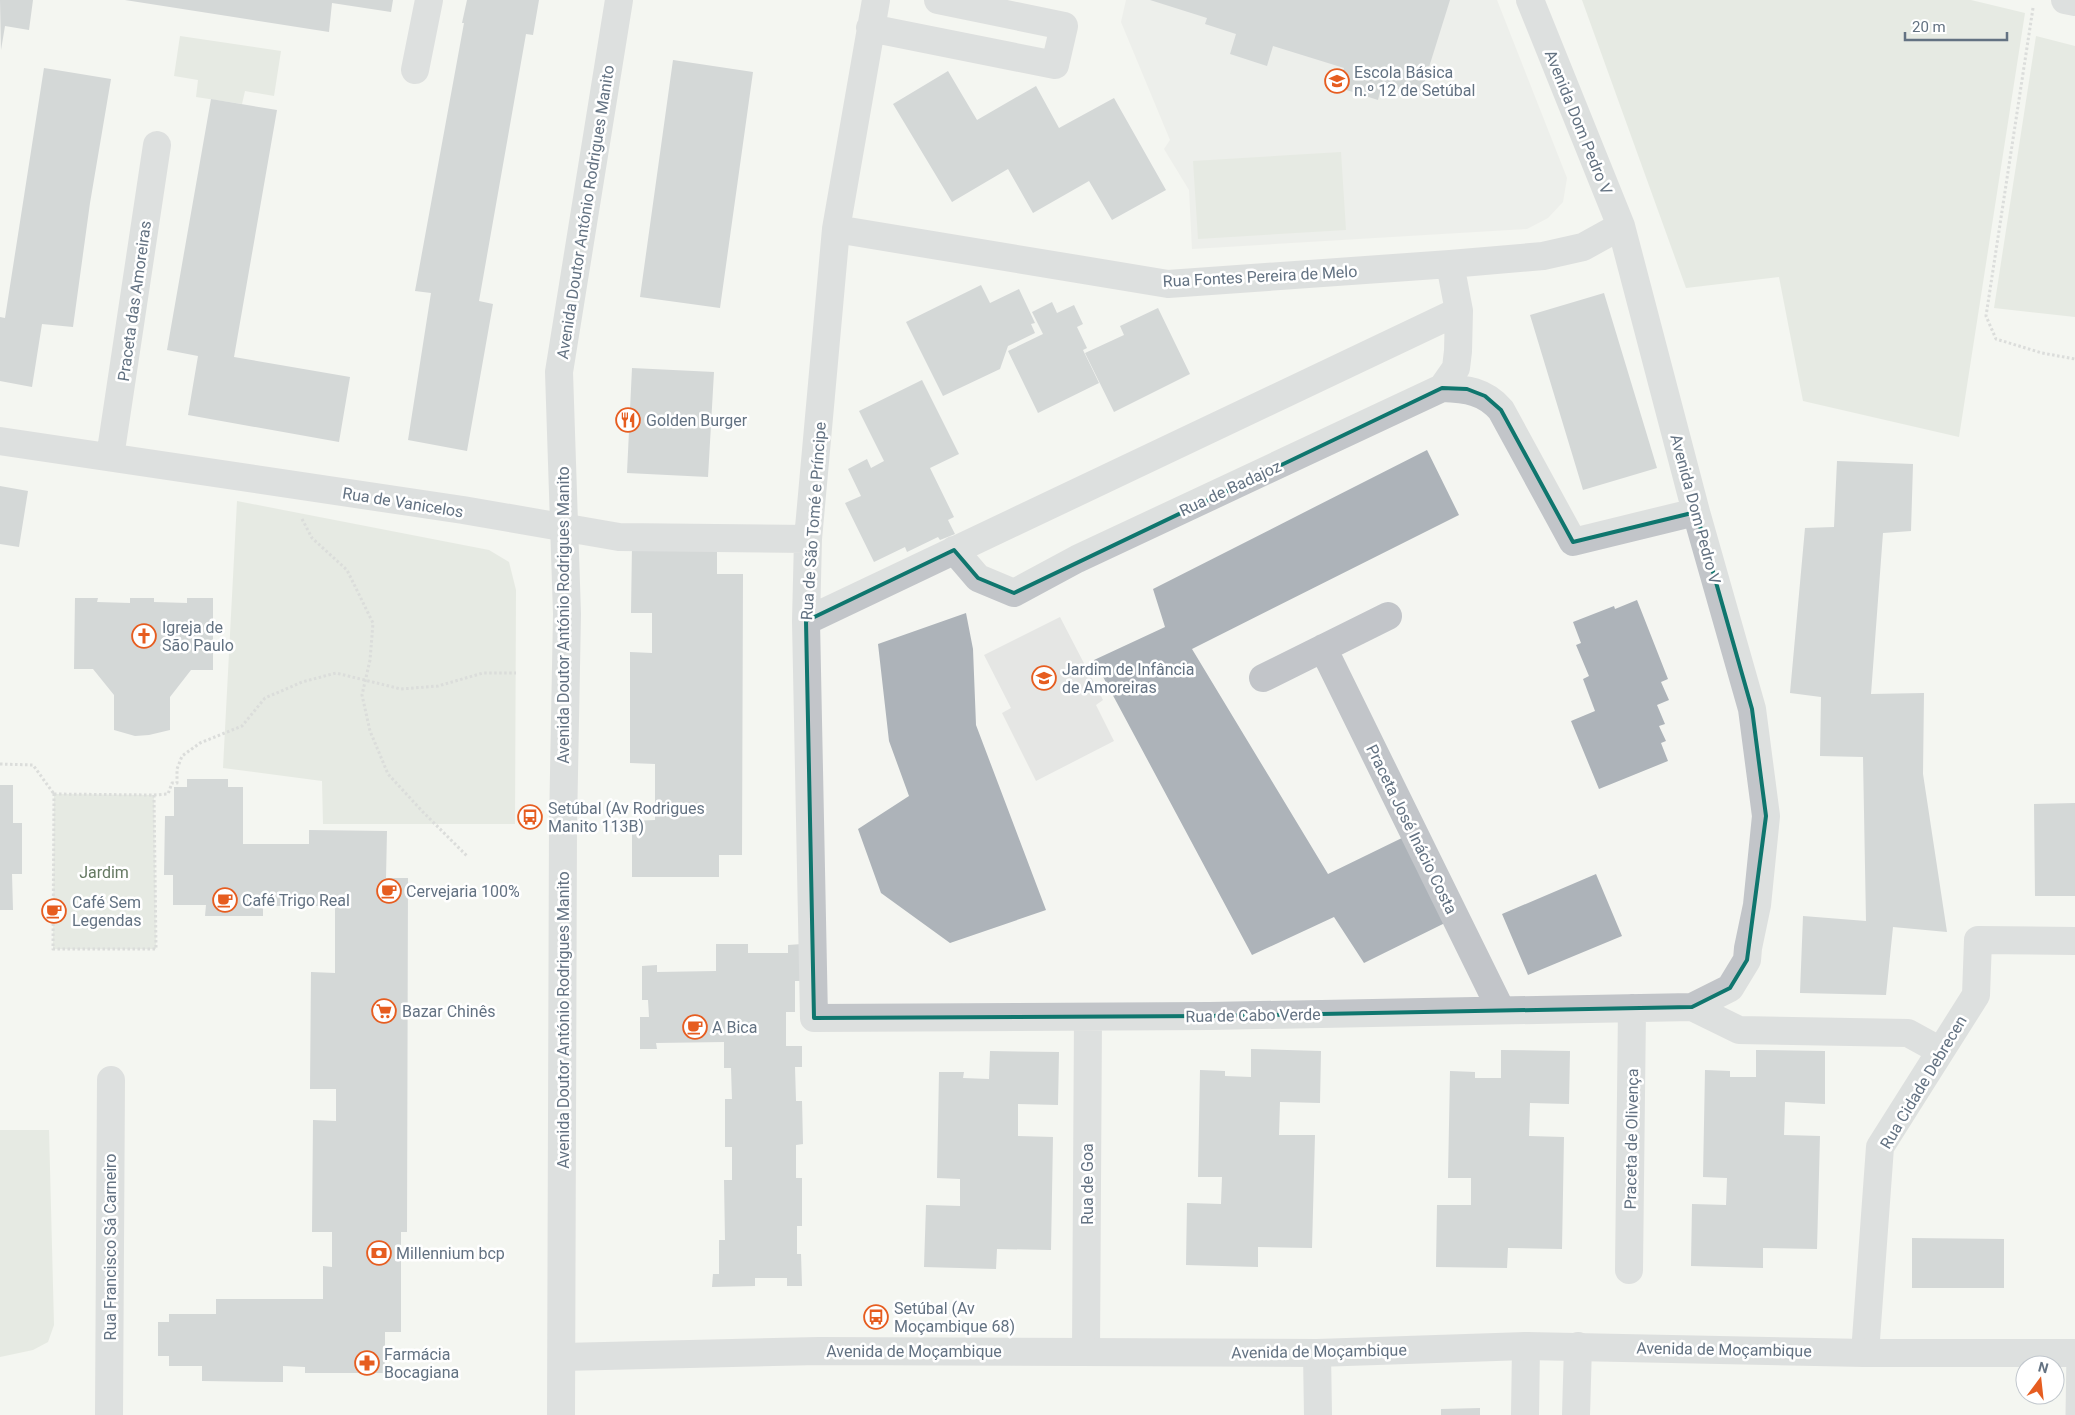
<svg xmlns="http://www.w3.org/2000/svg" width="2075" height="1415" font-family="Roboto,sans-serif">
  <rect width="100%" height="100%" fill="#f4f5f1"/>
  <path fill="#e5e6e4" d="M 1126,0 L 1497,0 L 1567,178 L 1563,202 L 1548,218 L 1527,229 L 1192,249 L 1189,190 L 1164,149 L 1170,140 L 1121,22 Z
    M 1060,617 L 1103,700 L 1096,705 L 1114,741 L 1036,781 L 1002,713 L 1011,708 L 984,655 Z"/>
  <path fill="#d5dcd2" d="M 1582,0 L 1971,0 L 2025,13 L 1959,437 L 1803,401 L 1779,277 L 1686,288 Z
    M 180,36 L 281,51 L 274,96 L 245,91 L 242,104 L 196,97 L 198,80 L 174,76 Z
    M 2036,36 L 2075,46 L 2075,317 L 1994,308 Z
    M 1341,152 L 1346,230 L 1198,239 L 1193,161 Z
    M 237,501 L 489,550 L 509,562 L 516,590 L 515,824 L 323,824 L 322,781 L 223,768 Z
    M 54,794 L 154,795 L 156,949 L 53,949 Z
    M 0,1130 L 49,1130 L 54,1325 L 48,1342 L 33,1350 L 0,1357 Z"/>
  <path fill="#adb3b9" d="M 0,0 L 33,0 L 29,30 L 5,26 L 1,50 Z
    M 125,0 L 393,0 L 391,12 L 332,3 L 329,32 Z
    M 467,0 L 539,0 L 533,35 L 526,34 L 479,301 L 493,304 L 467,451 L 408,440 L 431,293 L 415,291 L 464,23 L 462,23 Z
    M 1150,0 L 1450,0 L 1420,96 L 1382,84 L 1378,100 L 1337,87 L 1344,68 L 1273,46 L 1267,66 L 1230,54 L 1236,34 L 1205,24 L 1207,18 Z
    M 673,60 L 753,72 L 720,308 L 640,297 Z
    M 44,68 L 111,79 L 90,203 L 73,327 L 42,324 L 32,387 L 0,381 L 0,317 L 5,318 Z
    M 948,71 L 977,120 L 1036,86 L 1059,128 L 1114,98 L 1166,190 L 1112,220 L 1089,181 L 1033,213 L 1008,169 L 952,202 L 893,104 Z
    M 211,99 L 277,110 L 234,357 L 350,377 L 339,442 L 188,415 L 198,356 L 167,350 Z
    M 981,285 L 990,303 L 1019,289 L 1035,323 L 1031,324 L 1035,333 L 1008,346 L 1000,369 L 943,396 L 906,322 Z
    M 1604,293 L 1657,468 L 1583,490 L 1530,315 Z
    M 1052,302 L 1057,313 L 1074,305 L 1083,324 L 1077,327 L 1087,348 L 1083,350 L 1099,383 L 1038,413 L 1008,351 L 1043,334 L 1032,312 Z
    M 1158,308 L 1190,374 L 1114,412 L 1085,353 L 1124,335 L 1120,326 Z
    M 632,368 L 714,372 L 708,477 L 627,473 Z
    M 922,380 L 959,454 L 930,468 L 954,517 L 948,520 L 955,534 L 940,540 L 938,537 L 907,552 L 905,547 L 874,562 L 845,503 L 861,496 L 848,469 L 867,459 L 871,468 L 884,461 L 859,411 Z
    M 1427,450 L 1459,515 L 1192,649 L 1328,874 L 1406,836 L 1451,920 L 1364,963 L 1334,917 L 1252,955 L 1094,660 L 1165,627 L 1153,589 Z
    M 1837,461 L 1913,464 L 1911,531 L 1883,533 L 1871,694 L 1924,693 L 1923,774 L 1947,932 L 1893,927 L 1886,995 L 1800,993 L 1803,916 L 1866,921 L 1863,757 L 1820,756 L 1821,697 L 1790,693 L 1805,528 L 1834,527 Z
    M 0,486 L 28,491 L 19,547 L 0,544 Z
    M 632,545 L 717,545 L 717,574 L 743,574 L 742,855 L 719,855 L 719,877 L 632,877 L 632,821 L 655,820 L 655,764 L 630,763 L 630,652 L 652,653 L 652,613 L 631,613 Z
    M 75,598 L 98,598 L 97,602 L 130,603 L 130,598 L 154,598 L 154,602 L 187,603 L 187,598 L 213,598 L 213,670 L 191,670 L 170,697 L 170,730 L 149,735 L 135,736 L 114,730 L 114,695 L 93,669 L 74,669 Z
    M 1637,600 L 1668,679 L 1661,682 L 1669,700 L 1657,705 L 1665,724 L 1659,726 L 1666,741 L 1661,743 L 1668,761 L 1599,789 L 1571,721 L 1595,711 L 1583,679 L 1589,676 L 1576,645 L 1581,643 L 1573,622 L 1614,606 L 1615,609 Z
    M 966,613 L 973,649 L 976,725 L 1046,910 L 950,943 L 881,893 L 858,829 L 909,796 L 889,741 L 878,644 Z
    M 187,779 L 228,779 L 228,787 L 243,787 L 243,844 L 309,844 L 309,830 L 387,831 L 386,878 L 408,878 L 407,1232 L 401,1232 L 401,1332 L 385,1332 L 385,1373 L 305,1373 L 305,1367 L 283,1366 L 283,1382 L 202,1381 L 202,1366 L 169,1366 L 169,1356 L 158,1356 L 158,1322 L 169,1322 L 169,1314 L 216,1314 L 216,1299 L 323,1299 L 323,1266 L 332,1267 L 332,1232 L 312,1232 L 313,1120 L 336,1121 L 336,1089 L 310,1089 L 311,972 L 335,973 L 335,906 L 263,906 L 263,916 L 205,916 L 206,905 L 173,905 L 173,875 L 164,875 L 165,816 L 174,816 L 174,787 L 187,787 Z
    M 0,785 L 13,785 L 13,823 L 22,823 L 22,874 L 12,874 L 13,910 L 0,910 Z
    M 2075,803 L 2075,896 L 2035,896 L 2034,804 Z
    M 1596,874 L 1622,936 L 1528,975 L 1502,914 Z
    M 716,944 L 748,944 L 748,953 L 788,953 L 788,945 L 802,944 L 803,981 L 795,981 L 795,1012 L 786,1012 L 786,1046 L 802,1046 L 802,1067 L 795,1067 L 796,1101 L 802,1101 L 803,1144 L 796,1145 L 796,1178 L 802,1178 L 802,1226 L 797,1226 L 797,1254 L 801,1254 L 802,1286 L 787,1286 L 787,1278 L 755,1278 L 755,1286 L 712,1287 L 713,1274 L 719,1274 L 719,1240 L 725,1240 L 724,1180 L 732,1180 L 732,1147 L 725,1147 L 725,1099 L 732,1099 L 731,1068 L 724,1068 L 724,1042 L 656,1043 L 657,1049 L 640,1049 L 640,1017 L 649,1017 L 648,1000 L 642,1000 L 642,966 L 657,965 L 657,972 L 716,971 Z
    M 1251,1049 L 1321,1051 L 1320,1103 L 1280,1102 L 1279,1135 L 1315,1135 L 1312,1248 L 1258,1247 L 1258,1267 L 1186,1265 L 1187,1203 L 1221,1204 L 1222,1177 L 1198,1177 L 1200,1070 L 1225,1071 L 1225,1076 L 1251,1077 Z
    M 1501,1050 L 1570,1051 L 1569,1104 L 1530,1103 L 1529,1136 L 1564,1137 L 1562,1249 L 1508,1248 L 1507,1268 L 1436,1267 L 1437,1205 L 1471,1205 L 1471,1178 L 1448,1178 L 1450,1071 L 1475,1072 L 1475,1078 L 1501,1078 Z
    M 1756,1050 L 1825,1051 L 1825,1104 L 1785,1102 L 1784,1135 L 1820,1136 L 1817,1249 L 1763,1248 L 1763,1268 L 1691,1266 L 1692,1204 L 1726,1205 L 1727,1178 L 1703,1177 L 1705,1070 L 1730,1071 L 1730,1077 L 1756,1077 Z
    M 990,1051 L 1059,1052 L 1058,1105 L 1018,1104 L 1018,1136 L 1053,1137 L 1051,1250 L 997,1249 L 996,1269 L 924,1267 L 926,1205 L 960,1206 L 960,1179 L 937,1178 L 939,1072 L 964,1072 L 963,1078 L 989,1079 Z
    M 1912,1238 L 2004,1239 L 2004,1288 L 1912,1288 Z
    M 1480,1408 L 1480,1415 L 1441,1415 L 1441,1409 Z"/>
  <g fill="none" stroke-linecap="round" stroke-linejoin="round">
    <path stroke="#bcbec0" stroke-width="3" stroke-dasharray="2.5 2.5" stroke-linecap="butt" d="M 2033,8 L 1986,316 L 1996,339 L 2042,353 L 2075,359
      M 302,519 L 312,538 L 347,570 L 373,623 L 370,660 L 362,695 L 370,731 L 388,774 L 422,811 L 468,857
      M 0,764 L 33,765 L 54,794
      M 54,794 L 154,795 L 156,949 L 53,949 Z
      M 154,795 L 168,794 L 172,783 L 177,783 L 177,769 L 182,756 L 200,743 L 242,726 L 265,698 L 302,682 L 336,673 L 401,689 L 438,686 L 483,673 L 516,673"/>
    <path stroke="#c2c5c9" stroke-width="15" d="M 2073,1415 L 2074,1353"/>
    <path stroke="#c2c5c9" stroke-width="28" d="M 876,0 L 836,229 L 808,539 L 806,621 L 814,1018 L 1210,1016 L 1692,1007 L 1739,1030 L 1908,1033 L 1939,1050
      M 1530,0 L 1621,226 L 1696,512 L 1752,709 L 1766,816 L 1757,905 L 1748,948 L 1747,960 L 1730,988 L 1692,1007
      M 2065,0 L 2075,2
      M 870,28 L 1055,65 L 1064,26 L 938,0
      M 415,70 L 429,0
      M 836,229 L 1168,284 L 1450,264 L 1543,256 L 1583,247 L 1621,226
      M 1442,388 C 1466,389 1485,391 1501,410 L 1573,542 L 1696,512
      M 0,441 L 463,510 L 619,537 L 808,539
      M 110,457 L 157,145
      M 954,550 L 978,578 L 1014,593 L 1077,559 L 1442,388 L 1456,368 L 1458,351 L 1459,311 L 1450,264
      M 806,621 L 1459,311
      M 1323,648 L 1501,1010
      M 1263,678 L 1388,616
      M 1629,1270 L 1632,1008
      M 1086,1351 L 1088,1017
      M 1317,1353 L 1318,1415
      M 1865,1353 L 1880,1147 L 1976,995 L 1978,940 L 2075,941
      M 109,1415 L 111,1080
      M 1525,1415 L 1526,1346
      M 1576,1415 L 1578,1346"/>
    <path stroke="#c2c5c9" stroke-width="28" d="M 562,1357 L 819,1351 L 1317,1353 L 1526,1346 L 1865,1353 L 2075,1353
      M 561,1415 L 563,826 L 567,614 L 559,372 L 619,0"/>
  </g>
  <path d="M0 0H2075V1415H0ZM 1442,388 L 1467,389 L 1485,396 L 1501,410 L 1573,542 L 1696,512 L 1752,709 L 1766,816 L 1747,960 L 1730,988 L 1692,1007 L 1210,1016 L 814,1018 L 806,621 L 954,550 L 978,578 L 1014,593 Z" fill="#f4f5f1" fill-opacity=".55" fill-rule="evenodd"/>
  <path fill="none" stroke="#0f766e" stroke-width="4" stroke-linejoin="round" d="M 1442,388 L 1467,389 L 1485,396 L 1501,410 L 1573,542 L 1696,512 L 1752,709 L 1766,816 L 1747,960 L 1730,988 L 1692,1007 L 1210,1016 L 814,1018 L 806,621 L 954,550 L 978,578 L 1014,593 Z"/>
  <defs>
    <g id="school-ring" transform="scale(1.25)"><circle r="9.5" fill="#fff" stroke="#e65d20" stroke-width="1.5"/><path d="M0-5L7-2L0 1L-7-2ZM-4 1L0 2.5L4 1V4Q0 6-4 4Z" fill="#e65d20"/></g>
    <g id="restaurant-ring" transform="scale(1.25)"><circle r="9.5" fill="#fff" stroke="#e65d20" stroke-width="1.5"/><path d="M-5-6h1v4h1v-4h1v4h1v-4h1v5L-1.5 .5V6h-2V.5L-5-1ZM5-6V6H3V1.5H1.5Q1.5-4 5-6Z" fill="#e65d20"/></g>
    <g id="church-ring" transform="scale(1.25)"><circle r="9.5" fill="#fff" stroke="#e65d20" stroke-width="1.5"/><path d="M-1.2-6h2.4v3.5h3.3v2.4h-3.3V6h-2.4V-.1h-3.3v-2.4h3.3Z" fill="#e65d20"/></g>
    <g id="bus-ring" transform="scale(1.25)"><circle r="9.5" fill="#fff" stroke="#e65d20" stroke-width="1.5"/><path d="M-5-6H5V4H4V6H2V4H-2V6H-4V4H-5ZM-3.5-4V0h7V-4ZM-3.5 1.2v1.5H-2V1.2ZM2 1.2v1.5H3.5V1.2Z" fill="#e65d20"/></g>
    <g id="cafe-ring" transform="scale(1.25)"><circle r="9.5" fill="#fff" stroke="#e65d20" stroke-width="1.5"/><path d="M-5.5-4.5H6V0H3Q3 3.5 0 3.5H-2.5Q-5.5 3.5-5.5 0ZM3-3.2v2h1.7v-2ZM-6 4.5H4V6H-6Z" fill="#e65d20"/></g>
    <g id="supermarket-ring" transform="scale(1.25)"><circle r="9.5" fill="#fff" stroke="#e65d20" stroke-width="1.5"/><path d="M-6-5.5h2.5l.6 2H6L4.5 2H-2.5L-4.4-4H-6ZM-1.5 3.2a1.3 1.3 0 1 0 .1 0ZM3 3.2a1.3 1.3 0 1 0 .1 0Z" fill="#e65d20"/></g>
    <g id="bank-ring" transform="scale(1.25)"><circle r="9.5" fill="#fff" stroke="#e65d20" stroke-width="1.5"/><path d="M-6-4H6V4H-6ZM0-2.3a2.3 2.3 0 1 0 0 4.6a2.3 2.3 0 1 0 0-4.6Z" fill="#e65d20"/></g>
    <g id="pharmacy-ring" transform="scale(1.25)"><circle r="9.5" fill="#fff" stroke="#e65d20" stroke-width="1.5"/><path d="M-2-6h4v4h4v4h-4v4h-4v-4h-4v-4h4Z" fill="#e65d20"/></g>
  </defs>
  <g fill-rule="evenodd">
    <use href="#school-ring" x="1337" y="81"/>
    <use href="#restaurant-ring" x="628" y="420"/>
    <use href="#church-ring" x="144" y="636"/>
    <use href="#school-ring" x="1044" y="678"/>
    <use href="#bus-ring" x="530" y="817"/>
    <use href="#cafe-ring" x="389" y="891"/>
    <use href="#cafe-ring" x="225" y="900"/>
    <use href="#cafe-ring" x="54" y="911"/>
    <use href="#supermarket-ring" x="384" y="1011"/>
    <use href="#cafe-ring" x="695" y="1027"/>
    <use href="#bank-ring" x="379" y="1253"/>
    <use href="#bus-ring" x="876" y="1317"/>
    <use href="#pharmacy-ring" x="367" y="1363"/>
  </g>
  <g text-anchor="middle" stroke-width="5" stroke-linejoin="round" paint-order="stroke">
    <g font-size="16" fill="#637282" stroke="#fff" text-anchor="start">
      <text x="1354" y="78">Escola Básica<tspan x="1354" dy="18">n.º 12 de Setúbal</tspan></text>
      <text x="646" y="426">Golden Burger</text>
      <text x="162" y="633">Igreja de<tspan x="162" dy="18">São Paulo</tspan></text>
      <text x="1062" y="675">Jardim de Infância<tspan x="1062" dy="18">de Amoreiras</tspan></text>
      <text x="548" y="814">Setúbal (Av Rodrigues<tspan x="548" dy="18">Manito 113B)</tspan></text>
      <text x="406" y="897">Cervejaria 100%</text>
      <text x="242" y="906">Café Trigo Real</text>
      <text x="72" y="908">Café Sem<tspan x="72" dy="18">Legendas</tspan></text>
      <text x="402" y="1017">Bazar Chinês</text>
      <text x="712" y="1033">A Bica</text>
      <text x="396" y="1259">Millennium bcp</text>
      <text x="894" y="1314">Setúbal (Av<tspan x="894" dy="18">Moçambique 68)</tspan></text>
      <text x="384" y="1360">Farmácia<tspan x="384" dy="18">Bocagiana</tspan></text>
    </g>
    <g font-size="16" fill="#637282" stroke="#fff">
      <text transform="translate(1579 122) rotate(68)" y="6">Avenida Dom Pedro V</text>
      <text transform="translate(585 212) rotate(-81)" y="6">Avenida Doutor António Rodrigues Manito</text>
      <text transform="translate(1260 276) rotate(-3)" y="6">Rua Fontes Pereira de Melo</text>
      <text transform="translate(134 301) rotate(-82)" y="6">Praceta das Amoreiras</text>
      <text transform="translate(1230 488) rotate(-25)" y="6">Rua de Badajoz</text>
      <text transform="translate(403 502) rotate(9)" y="6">Rua de Vanicelos</text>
      <text transform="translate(1696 509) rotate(75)" y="6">Avenida Dom Pedro V</text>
      <text transform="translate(813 521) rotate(-86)" y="6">Rua de São Tomé e Príncipe</text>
      <text transform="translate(563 615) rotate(-90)" y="6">Avenida Doutor António Rodrigues Manito</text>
      <text transform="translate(1412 829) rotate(64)" y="6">Praceta José Inácio Costa</text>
      <text transform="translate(1253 1015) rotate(-1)" y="6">Rua de Cabo Verde</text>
      <text transform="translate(563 1020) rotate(-90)" y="6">Avenida Doutor António Rodrigues Manito</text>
      <text transform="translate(1923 1082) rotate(-59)" y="6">Rua Cidade Debrecen</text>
      <text transform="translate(1631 1139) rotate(-89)" y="6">Praceta de Olivença</text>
      <text transform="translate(1087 1184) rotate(-90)" y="6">Rua de Goa</text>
      <text transform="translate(110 1247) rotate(-90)" y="6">Rua Francisco Sá Carneiro</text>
      <text transform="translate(1724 1349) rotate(1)" y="6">Avenida de Moçambique</text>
      <text x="914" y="1357">Avenida de Moçambique</text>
      <text transform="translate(1319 1351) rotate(-1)" y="6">Avenida de Moçambique</text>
    </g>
    <g font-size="16" fill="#657962" stroke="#fff">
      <text x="104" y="878">Jardim</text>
    </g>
  </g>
  <g transform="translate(2040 1380) rotate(15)"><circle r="24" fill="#ffffff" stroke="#c1c7cd"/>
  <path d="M0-4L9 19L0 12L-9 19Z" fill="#e65d20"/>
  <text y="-8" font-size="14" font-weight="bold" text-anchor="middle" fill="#637282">N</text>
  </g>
  <path d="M1905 32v8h102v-8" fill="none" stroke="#637282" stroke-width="2.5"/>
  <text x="1912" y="32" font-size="15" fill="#637282" stroke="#ffffff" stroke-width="4" paint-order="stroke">20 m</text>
</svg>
